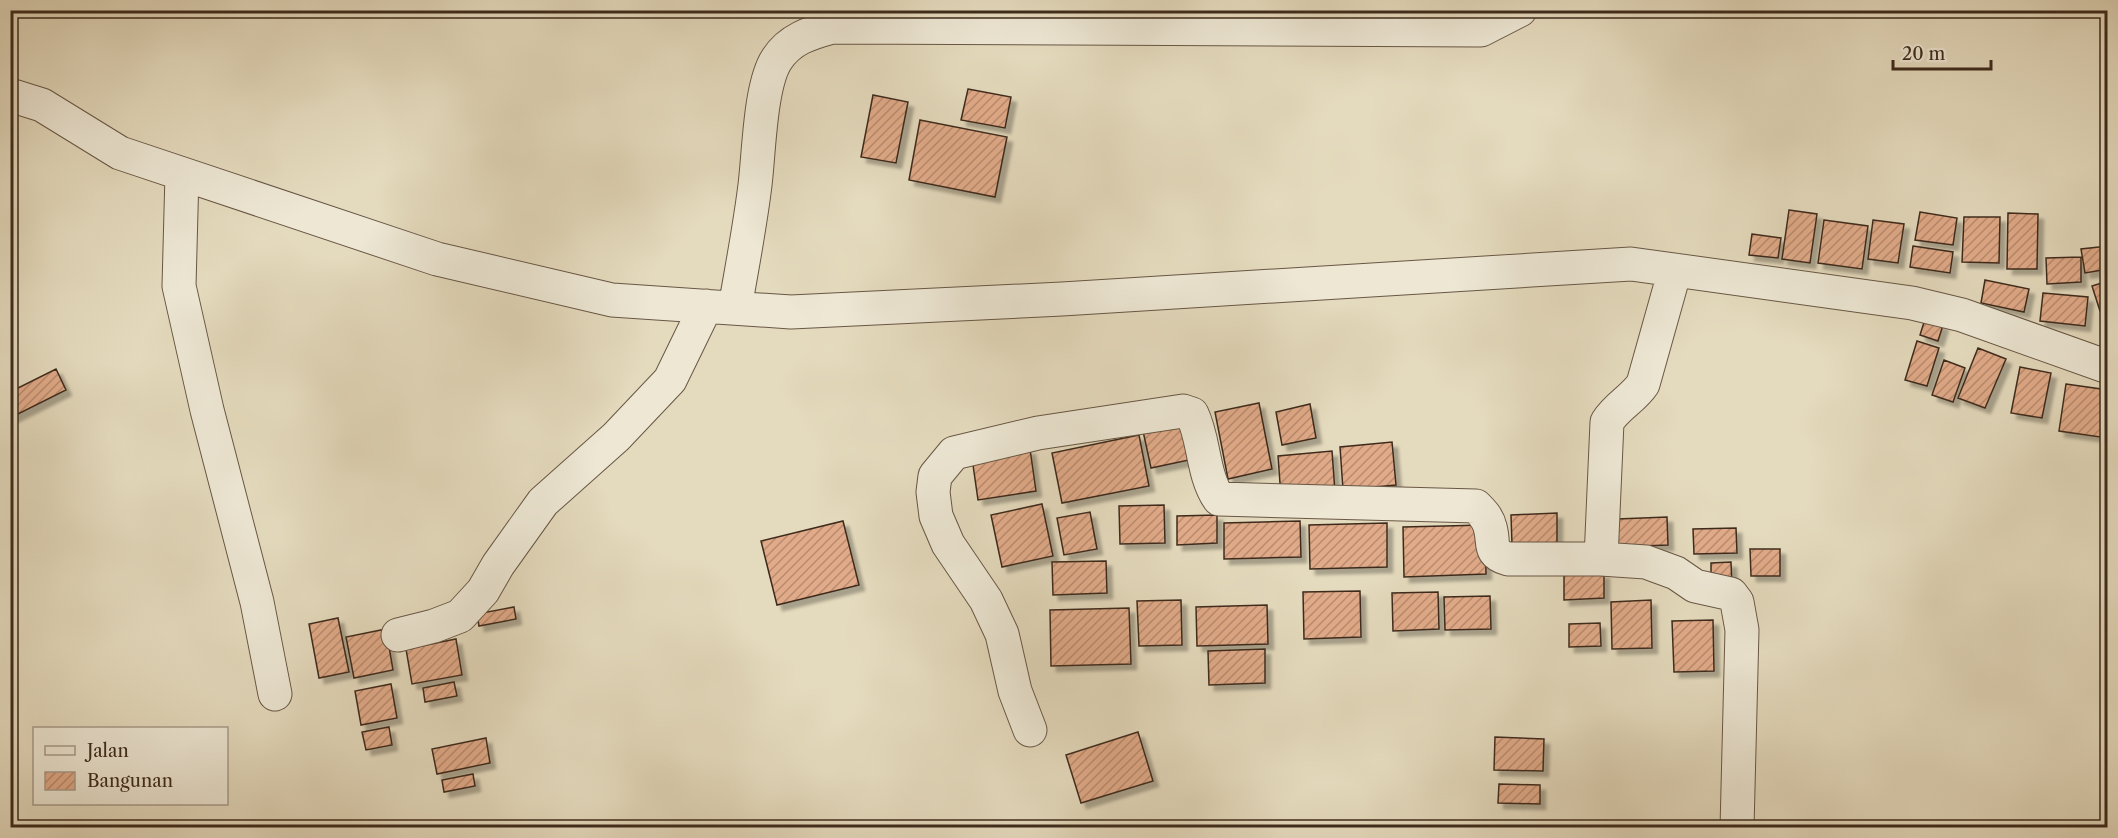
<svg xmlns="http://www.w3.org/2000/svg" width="2118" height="838" font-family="'Libre Caslon Text',serif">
  <defs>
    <pattern id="building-hatch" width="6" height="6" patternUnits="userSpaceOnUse" patternTransform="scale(1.5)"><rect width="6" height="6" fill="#e1aa88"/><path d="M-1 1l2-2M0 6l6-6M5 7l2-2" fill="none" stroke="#b88b6f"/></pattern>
    <filter id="shadow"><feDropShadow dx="5.5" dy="5.5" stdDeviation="1.5" flood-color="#0004"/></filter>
  </defs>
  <rect width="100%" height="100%" fill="#e4dabd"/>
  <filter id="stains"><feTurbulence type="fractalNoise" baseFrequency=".00333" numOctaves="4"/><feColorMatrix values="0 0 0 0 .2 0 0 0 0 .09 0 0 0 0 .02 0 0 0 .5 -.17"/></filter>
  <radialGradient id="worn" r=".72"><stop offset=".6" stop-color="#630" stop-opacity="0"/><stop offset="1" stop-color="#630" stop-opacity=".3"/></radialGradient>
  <path fill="url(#building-hatch)" stroke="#3e2b1d" stroke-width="1.5" filter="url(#shadow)" d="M 968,89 L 1011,97 L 1005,128 L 961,120 Z
    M 873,95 L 908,102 L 896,163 L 861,157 Z
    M 920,120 L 1007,137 L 995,197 L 909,180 Z
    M 1789,210 L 1817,214 L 1810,263 L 1782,259 Z
    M 1920,212 L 1957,218 L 1953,245 L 1915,240 Z
    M 2008,213 L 2038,214 L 2037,269 L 2007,269 Z
    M 1964,217 L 2000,217 L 1999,263 L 1962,262 Z
    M 1824,220 L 1868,226 L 1862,269 L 1818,263 Z
    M 1873,220 L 1904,224 L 1898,263 L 1868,259 Z
    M 1752,234 L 1781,238 L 1778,258 L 1749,255 Z
    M 1913,246 L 1953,252 L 1950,273 L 1910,267 Z
    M 2108,246 L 2108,269 L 2085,273 L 2081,249 Z
    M 2081,257 L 2081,282 L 2047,284 L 2046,258 Z
    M 1985,280 L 2029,289 L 2024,312 L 1981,303 Z
    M 2108,281 L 2108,309 L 2100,311 L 2092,286 Z
    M 2043,293 L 2088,297 L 2085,326 L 2040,321 Z
    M 1925,319 L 1943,325 L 1938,341 L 1920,335 Z
    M 1917,341 L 1939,348 L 1927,386 L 1905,380 Z
    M 1978,348 L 2006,359 L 1985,408 L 1958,398 Z
    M 1944,360 L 1965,368 L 1953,402 L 1932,395 Z
    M 2020,367 L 2051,373 L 2042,418 L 2011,413 Z
    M 56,369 L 66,390 L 10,418 L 10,392 Z
    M 2066,384 L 2108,390 L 2107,438 L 2059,431 Z
    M 1259,403 L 1272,469 L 1228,479 L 1215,412 Z
    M 1310,404 L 1316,438 L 1282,445 L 1276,412 Z
    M 1181,423 L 1189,460 L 1151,468 L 1143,431 Z
    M 1139,435 L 1149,486 L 1062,503 L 1052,453 Z
    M 1392,442 L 1396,485 L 1343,490 L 1340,447 Z
    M 1030,449 L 1036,491 L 978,500 L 972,458 Z
    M 1332,451 L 1335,492 L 1281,497 L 1278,456 Z
    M 1042,504 L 1053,556 L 1002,567 L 991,515 Z
    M 1164,505 L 1165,543 L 1120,544 L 1119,506 Z
    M 1090,512 L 1097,549 L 1064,555 L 1057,518 Z
    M 1557,513 L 1557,544 L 1512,545 L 1511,515 Z
    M 1217,515 L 1217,543 L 1177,545 L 1177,516 Z
    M 1667,517 L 1668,545 L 1617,547 L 1617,519 Z
    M 843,521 L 859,585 L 777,605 L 761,541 Z
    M 1300,521 L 1301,557 L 1224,559 L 1224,523 Z
    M 1387,523 L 1387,567 L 1310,569 L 1309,525 Z
    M 1485,525 L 1486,574 L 1404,577 L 1403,527 Z
    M 1736,528 L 1737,553 L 1694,554 L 1693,529 Z
    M 1750,549 L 1780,549 L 1780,576 L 1751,576 Z
    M 1106,561 L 1107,593 L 1053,595 L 1052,562 Z
    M 1731,562 L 1732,586 L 1711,587 L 1711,563 Z
    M 1604,573 L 1604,598 L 1564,600 L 1564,574 Z
    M 1360,591 L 1361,637 L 1304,639 L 1303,592 Z
    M 1438,592 L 1439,629 L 1393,631 L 1392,593 Z
    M 1490,596 L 1491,629 L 1445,630 L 1444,597 Z
    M 1181,600 L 1182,645 L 1139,646 L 1137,601 Z
    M 1651,600 L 1652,648 L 1612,649 L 1611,602 Z
    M 1267,605 L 1268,644 L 1197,646 L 1196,607 Z
    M 514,607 L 516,619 L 479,626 L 477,614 Z
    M 1129,608 L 1131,664 L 1051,666 L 1050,610 Z
    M 338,618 L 349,672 L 319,678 L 309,624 Z
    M 1713,620 L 1714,671 L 1674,672 L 1672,621 Z
    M 1600,623 L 1601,646 L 1569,647 L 1569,624 Z
    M 386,629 L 393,670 L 354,678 L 346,637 Z
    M 456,639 L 462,675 L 412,684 L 406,649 Z
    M 1265,649 L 1265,683 L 1209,685 L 1208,651 Z
    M 454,682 L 457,696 L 425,702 L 423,688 Z
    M 391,684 L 397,718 L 361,725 L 355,691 Z
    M 389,727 L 392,745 L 366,750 L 362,732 Z
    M 1138,732 L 1153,781 L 1081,803 L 1066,755 Z
    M 1495,737 L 1544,739 L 1543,771 L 1494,770 Z
    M 486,738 L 490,763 L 437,774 L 432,749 Z
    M 473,774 L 475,786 L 444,792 L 442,780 Z
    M 1499,784 L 1540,785 L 1540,804 L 1498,803 Z"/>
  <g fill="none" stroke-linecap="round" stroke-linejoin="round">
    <g stroke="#685745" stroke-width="35">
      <path id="minor" d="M 10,95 L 42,105 L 120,153 L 437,259 L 612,300 L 791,312 L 1062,299 L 1631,264 L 1912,303 L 1962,315 L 2108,367
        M 182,174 L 179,286 L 207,410 L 257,602 L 275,694
        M 735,308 C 742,267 750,226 755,185 C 759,153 760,84 777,59 C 790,39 810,33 832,27 L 1481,30 L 1520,10
        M 1601,559 L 1646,562 L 1676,573 L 1695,586 L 1731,594 L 1737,602 L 1742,630 L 1737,828
        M 398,635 L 434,626 L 460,616 L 483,591 L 498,565 L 543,502 L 616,437 L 670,380 L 706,306
        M 1030,730 L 1015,691 L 1002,634 L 986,600 L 948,544 L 936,516 L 933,492 L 935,476 L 954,453 L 1038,433 L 1183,411 L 1192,414 C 1205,441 1202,474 1219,499 L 1476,506 C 1482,512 1488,518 1490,527 C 1495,543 1487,553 1508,559 L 1601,559 L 1607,422 C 1617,406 1633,399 1643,384 L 1675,270"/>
    </g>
    <use href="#minor" stroke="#ede7d4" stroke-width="33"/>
  </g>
  <rect width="2118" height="838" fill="none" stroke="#e4dabd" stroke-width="36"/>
  <rect x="12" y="12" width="2094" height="814" fill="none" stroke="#3e2b1d" stroke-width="3"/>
  <rect x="18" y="18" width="2082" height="802" fill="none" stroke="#3e2b1d" stroke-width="1.5"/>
  <rect x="33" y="727" width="195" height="78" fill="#ede7d4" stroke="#a79c8b" stroke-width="1.5"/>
  <rect x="45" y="746" width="30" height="9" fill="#ede7d4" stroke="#a79c8b" stroke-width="1.5"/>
  <text x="87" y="757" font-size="18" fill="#3e2b1d">Jalan</text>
  <rect x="45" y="772" width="30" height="18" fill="url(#building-hatch)" stroke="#a79c8b" stroke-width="1.5"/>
  <text x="87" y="787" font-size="18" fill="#3e2b1d">Bangunan</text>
  <path d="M1893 60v9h98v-9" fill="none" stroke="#3e2b1d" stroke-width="3"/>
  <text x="1902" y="60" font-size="18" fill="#3e2b1d" stroke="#ede7d4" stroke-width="4.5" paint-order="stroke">20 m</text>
  <rect width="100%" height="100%" filter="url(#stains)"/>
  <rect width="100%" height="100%" fill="url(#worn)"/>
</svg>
